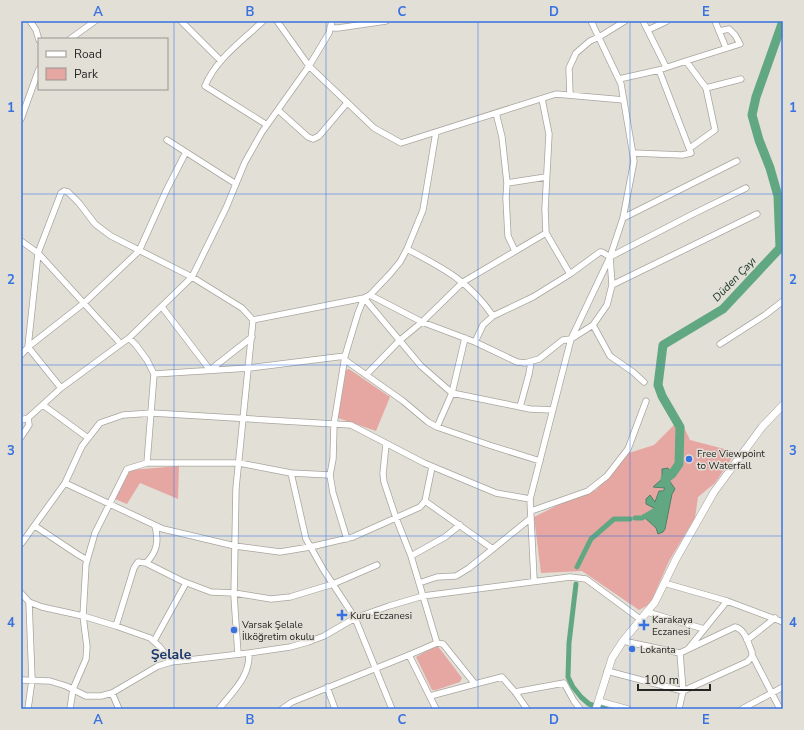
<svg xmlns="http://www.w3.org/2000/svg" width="804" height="730" font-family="'Nunito Sans',sans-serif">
  <rect width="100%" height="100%" fill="#e2dfd7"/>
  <path fill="#e6a7a3" d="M 349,369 L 390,397 L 376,431 L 338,418 L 346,370 Z
    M 680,419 L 690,440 L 736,452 L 715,483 L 698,497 L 695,518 L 669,561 L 650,604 L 639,610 L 582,571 L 541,573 L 534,517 L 564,502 L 596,490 L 629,453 L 654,445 Z
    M 179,466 L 178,499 L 140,483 L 127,504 L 115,499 L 130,470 Z
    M 437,645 L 462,678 L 460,682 L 436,690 L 432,690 L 416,657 Z"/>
  <path fill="#61a782" stroke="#4f8066" d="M 668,468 L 672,474 L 669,480 L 675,489 L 672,494 L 665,529 L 663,532 L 658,534 L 656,528 L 644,517 L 645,516 L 652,514 L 656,509 L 646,504 L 646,499 L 650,495 L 655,502 L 659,491 L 663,491 L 665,488 L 653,487 L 662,479 L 662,469 Z"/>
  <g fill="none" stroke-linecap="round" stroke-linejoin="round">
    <path stroke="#61a782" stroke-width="5" d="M 635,518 L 642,518 L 662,506
      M 577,567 L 591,539 L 614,519 L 630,519
      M 576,584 L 569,643 L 568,677 L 573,687 L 581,697 L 589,704 L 606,709"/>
    <path stroke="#61a782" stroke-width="9" d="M 666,482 L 665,479 L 672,474 L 679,464 L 680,427 L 662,396 L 658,385 L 663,345 L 723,309 L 780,248 L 778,196 L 770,168 L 759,140 L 752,115 L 756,97 L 783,21"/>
    <g stroke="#a7a59e" stroke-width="7">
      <path id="minor" d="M 30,21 L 36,30 L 39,40
        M 181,21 L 220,60
        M 263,21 C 242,41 216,59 205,86 L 267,125
        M 277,21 L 309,66 L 374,128 L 401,143 L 556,94 L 624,100
        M 643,21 L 666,67
        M 330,28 L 338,28 L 386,21
        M 648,30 L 667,21
        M 719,31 L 726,48
        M 70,39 L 95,21
        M 686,61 L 740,44 L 735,35 L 729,29 L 719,31 L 715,21
        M 659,70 L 686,61 L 706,88 L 715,130 L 690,148
        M 619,79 L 659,70 L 691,153 L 682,155 L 633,153
        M 706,88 L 741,79
        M 570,95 L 569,68 L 576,53 L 590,41 L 599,37 L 625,21
        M 542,99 L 549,134 L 545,209 L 546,233 L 570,274
        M 278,110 L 308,137 L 313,139 L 319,136 L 347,103
        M 496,113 L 502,137 L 507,183 L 506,198 L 508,236 L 515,251
        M 21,119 L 39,69
        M 167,140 L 236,184
        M 507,183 L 546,177
        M 623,218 L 737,161
        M 21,241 L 38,253 L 121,344
        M 407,249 C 443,268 469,281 493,316
        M 610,257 L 691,215 L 746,188
        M 612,285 L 757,214
        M 370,295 L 422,322 L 475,342 L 517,362 L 525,363 L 539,359 L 563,340 L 571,339 L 593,325 L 607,305 L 612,285 L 610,257
        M 364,298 L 421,366 L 452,393 L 530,409 L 553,410
        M 162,307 L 210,370 L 252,337
        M 253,320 L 364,298 L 370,295 L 390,274 L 400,262 L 407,249 L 423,210 L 436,132
        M 593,325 L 610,356 L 633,372 L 644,382
        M 129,338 L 136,345 L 147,360 L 154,374 L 147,463
        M 475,342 L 483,325 L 493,316 L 533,297 L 570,274 L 600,252 L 602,252 L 610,257
        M 720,344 L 765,315 L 783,301
        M 21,355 L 28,347 L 38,253 L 61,193 L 64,191 L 68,192 L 79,203 L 95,224 L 111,236 L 192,277 L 242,308 L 253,320 L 236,488 L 234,596 L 238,654
        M 345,360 L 403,401 L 428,422 L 437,427 L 489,445 L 540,461
        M 154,374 L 249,368 L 345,356
        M 366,375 L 399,341 L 422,322 L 463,282 L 546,233
        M 61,388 L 28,347 L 84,303 L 139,251 L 167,189 L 186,152
        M 43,405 L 88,438
        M 520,407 L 529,374 L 531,362
        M 21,420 L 28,418 L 61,388 L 129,338 L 192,277 L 226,208 L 245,162 L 262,132 L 309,66 L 329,33 L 332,21
        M 437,427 L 452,393 L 465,338
        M 21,437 L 29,425 L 28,418
        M 386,444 L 383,474 L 384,482 L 396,518 L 411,556 L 437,643
        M 291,473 L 306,539 L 323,569 L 355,618 L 392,709
        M 330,475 L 333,493 L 347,539
        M 65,483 L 82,446 L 100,423 L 123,415 L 152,413 L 351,425 L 424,463 L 496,493 L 530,499
        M 425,501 L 493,549
        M 531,511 L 588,491 L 607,476 L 628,449 L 646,401
        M 35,526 L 77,554 L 87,560
        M 21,544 L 65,483 L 163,529 L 235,546 L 280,552 L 310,547 L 353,537 L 420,507 L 425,501 L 432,467
        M 411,556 L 445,537 L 460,525
        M 146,563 C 157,552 159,541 155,526
        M 534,580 L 530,499 L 571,339 L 610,257 L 623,218 L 634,161 L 621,84 L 591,21
        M 419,583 L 437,577 L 456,576 L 469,568 L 531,518
        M 664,583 L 727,601 L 783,622
        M 21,593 L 29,602 L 42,607 L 83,616 L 116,626 L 150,638 L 159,646 L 171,662
        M 647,612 L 704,629
        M 116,626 L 134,568 L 138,562 L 146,563 L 182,581 L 211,592 L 234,593 L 271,599 L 290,597 L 333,584 L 377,565
        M 747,640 L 775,618
        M 154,641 L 186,583
        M 689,648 L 727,601
        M 752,655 L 780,709
        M 607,671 L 683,691 L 747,662 L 752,657 L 752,652 C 748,643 745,629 735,627 L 680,653 L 623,641
        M 21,680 L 50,681 L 66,686 L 86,696 L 101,696 L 112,693 L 158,666 L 171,662 L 249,653 L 290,647 L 308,642 L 324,636 L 355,618 L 389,606 L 423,596 L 570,577 L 586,579 L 640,619
        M 327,687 L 335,709
        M 515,692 L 564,683 L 574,701 L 580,709
        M 112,693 L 119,709
        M 430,696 L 475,684
        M 599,701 L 628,709
        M 28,709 L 32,680 L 29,602
        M 70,709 L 73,689 L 86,659 L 87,647 L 83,616 L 86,564 L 95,533 L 127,469 L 147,463 L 239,463 L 291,473 L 330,475 L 333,459 L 334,424 L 345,356 L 358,313 L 364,298
        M 219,709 C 233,691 250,677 249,653
        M 282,709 L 292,702 L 409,655
        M 436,709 L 409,655 L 437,643 L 443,644 L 475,684 L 502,677 L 515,692 L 527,709
        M 679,709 L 683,691 L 680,653
        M 742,709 L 783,687"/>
    </g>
    <g stroke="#a7a59e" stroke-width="8">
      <path id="tertiary" d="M 596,709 L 612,658 L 623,641 L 655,602 L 676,559 L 714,492 L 762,427 L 783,405"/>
    </g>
    <use href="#minor" stroke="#fff" stroke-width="5.5"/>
    <use href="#tertiary" stroke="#fff" stroke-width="7"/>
  </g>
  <path fill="none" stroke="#3872e1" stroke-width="1" stroke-opacity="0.55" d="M 174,21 L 174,709M 326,21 L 326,709M 478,21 L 478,709M 630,21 L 630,709M 21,194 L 783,194M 21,365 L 783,365M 21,536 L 783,536"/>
  <g fill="#3872e1" stroke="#e2dfd7" stroke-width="1.5">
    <circle cx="689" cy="459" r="4"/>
    <path d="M340 609h4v4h4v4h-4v4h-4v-4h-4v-4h4z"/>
    <path d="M642 619h4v4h4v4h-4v4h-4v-4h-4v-4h4z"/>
    <circle cx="234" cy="630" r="4"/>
    <circle cx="632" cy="649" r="4"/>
  </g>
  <g text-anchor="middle" stroke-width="3" stroke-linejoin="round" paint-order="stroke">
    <g font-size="10" fill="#262623" stroke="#e2dfd7" text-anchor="start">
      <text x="697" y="457">Free Viewpoint<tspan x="697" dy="12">to Waterfall</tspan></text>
      <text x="350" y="619">Kuru Eczanesi</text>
      <text x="652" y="623">Karakaya<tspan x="652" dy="12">Eczanesi</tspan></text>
      <text x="242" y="628">Varsak Şelale<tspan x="242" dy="12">İlköğretim okulu</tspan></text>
      <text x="640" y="653">Lokanta</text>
    </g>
    <g font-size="11" font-style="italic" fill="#123222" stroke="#e2dfd7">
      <text transform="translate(734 279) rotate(-46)" y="4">Düden Çayı</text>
    </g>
    <g font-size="14" font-weight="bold" fill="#1a366c" stroke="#e2dfd7">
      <text x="171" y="659">Şelale</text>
    </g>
  </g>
  <rect width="804" height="730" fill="none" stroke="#e2dfd7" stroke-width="44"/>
  <rect x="38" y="38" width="130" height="52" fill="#e2dfd7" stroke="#97958f"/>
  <rect x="46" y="51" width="20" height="6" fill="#ffffff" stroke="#97958f"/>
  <text x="74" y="58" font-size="12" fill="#262623">Road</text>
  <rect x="46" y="68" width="20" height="12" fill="#e6a7a3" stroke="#97958f"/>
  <text x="74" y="78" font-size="12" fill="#262623">Park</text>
  <path d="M638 684v6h72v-6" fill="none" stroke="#262623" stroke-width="2"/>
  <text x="644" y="684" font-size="12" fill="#262623" stroke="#e2dfd7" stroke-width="3" paint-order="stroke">100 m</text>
  <rect x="22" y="22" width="760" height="686" fill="none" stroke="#3872e1" stroke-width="1.5"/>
  <g font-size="13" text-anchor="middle" font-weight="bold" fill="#3872e1">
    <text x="98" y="16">A</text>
    <text x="250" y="16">B</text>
    <text x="402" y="16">C</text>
    <text x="554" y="16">D</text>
    <text x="706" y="16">E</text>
    <text x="11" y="112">1</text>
    <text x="793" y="112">1</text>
    <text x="11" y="284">2</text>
    <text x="793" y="284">2</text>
    <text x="11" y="455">3</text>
    <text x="793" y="455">3</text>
    <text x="11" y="627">4</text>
    <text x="793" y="627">4</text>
    <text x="98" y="724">A</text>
    <text x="250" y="724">B</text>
    <text x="402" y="724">C</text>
    <text x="554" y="724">D</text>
    <text x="706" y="724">E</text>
  </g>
</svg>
